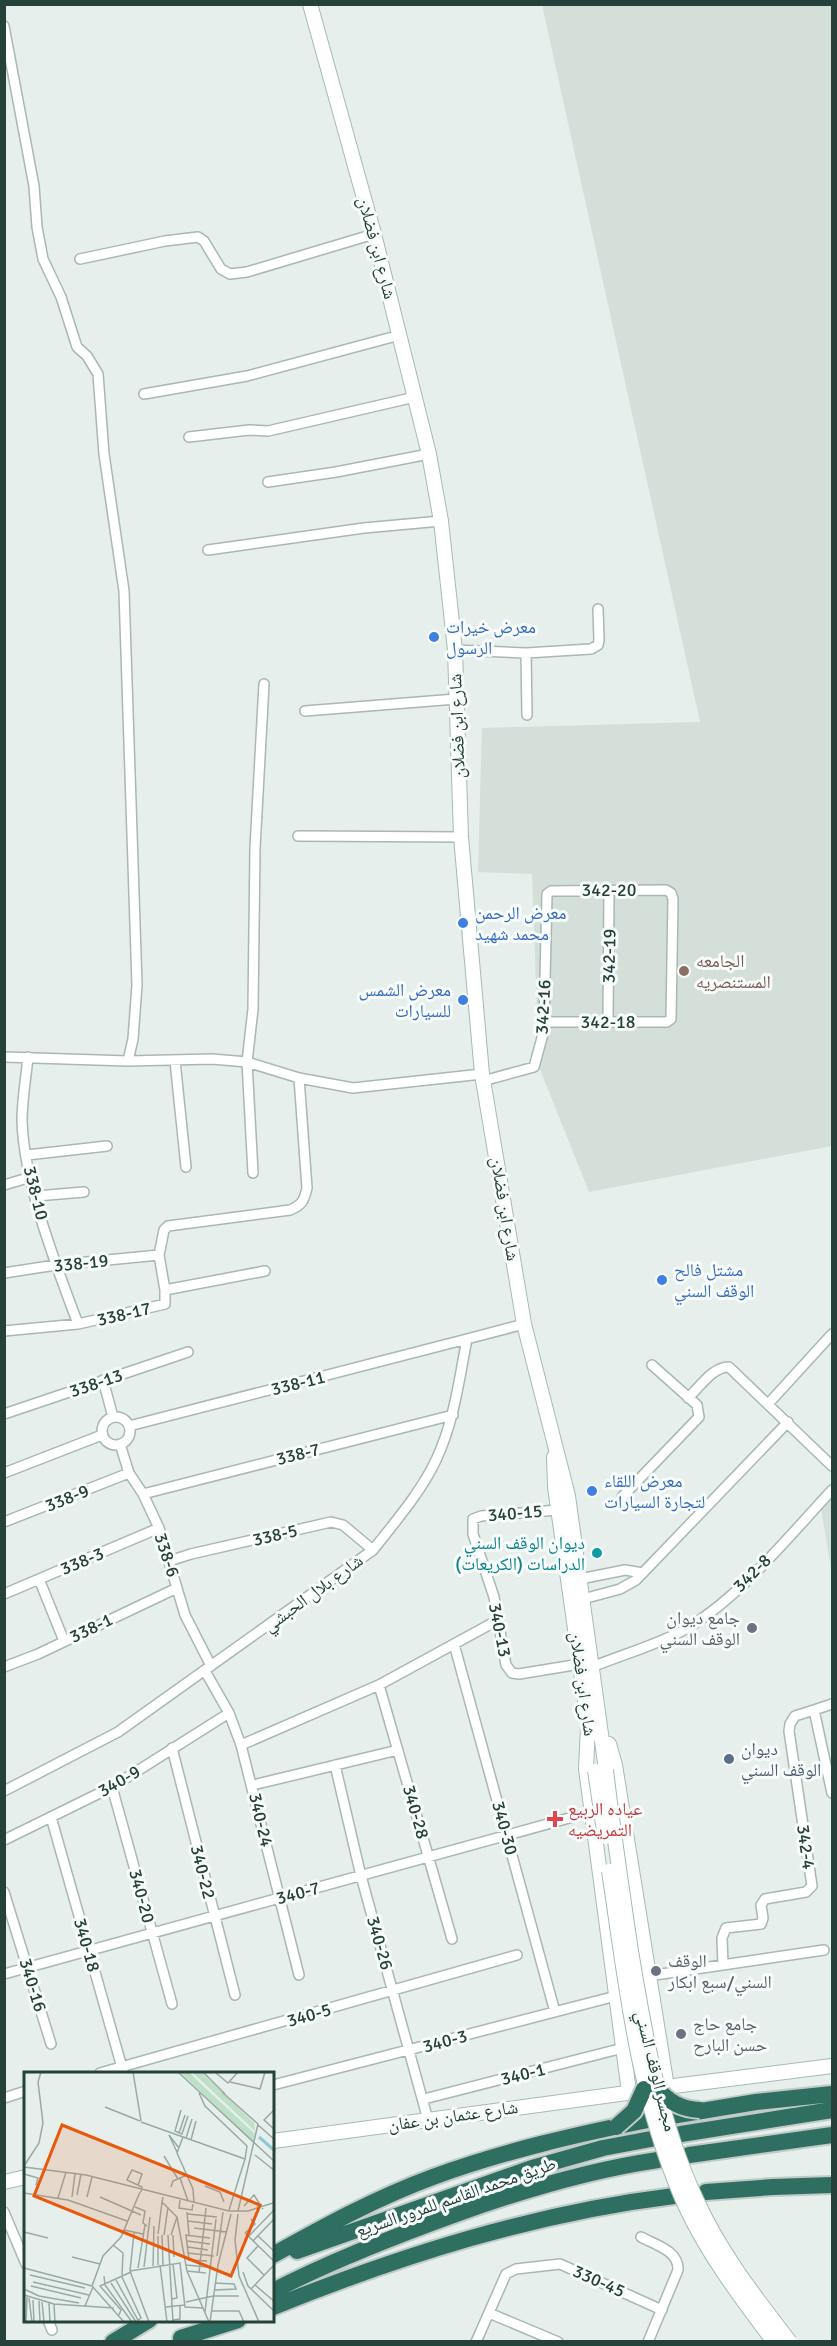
<svg xmlns="http://www.w3.org/2000/svg" width="837" height="2346" font-family="Signika,'Noto Naskh Arabic',sans-serif">
  <rect width="100%" height="100%" fill="#e6efeb"/>
  <path fill="#d4dfda" d="M 542,5 L 832,5 L 832,1146 L 589,1192 L 539,1067 L 532,874 L 478,872 L 482,728 L 700,722 Z
    M 832,1497 L 832,1574 L 821,1509 Z"/>
  <g fill="none" stroke-linecap="round" stroke-linejoin="round">
    <g stroke="#a8b8b2" stroke-width="12">
      <path id="street" d="M 4,26 L 34,186 L 37,227 L 43,259 L 61,297 L 77,347 L 87,356 L 98,374 L 104,454 L 124,591 L 137,985 L 133,1039 L 128,1061
        M 80,259 L 165,241 L 198,237 L 204,241 L 221,269 L 230,274 L 247,272 L 374,234
        M 144,394 L 247,376 L 400,335
        M 189,437 L 249,430 L 268,431 L 415,397
        M 268,482 L 336,472 L 429,454
        M 208,550 L 364,528 L 441,521
        M 455,650 L 526,653 L 591,649 L 598,645 L 599,640 L 598,609
        M 526,653 L 527,715
        M 305,711 L 456,699
        M 298,836 L 461,837
        M 608,1022 L 609,890
        M 4,1057 L 128,1061 L 212,1059 L 247,1062 L 299,1078 L 353,1088 L 482,1074
        M 28,1057 C 26,1078 22,1100 22,1121 C 24,1184 56,1265 78,1324
        M 175,1061 L 186,1167
        M 483,1081 L 534,1067 L 543,1034 L 544,1022 L 547,894 L 551,891 L 666,890 L 671,893 L 673,899 L 671,1019 L 667,1022 L 544,1022
        M 27,1155 L 107,1146
        M 253,1173 L 247,1062 L 253,1009 L 255,848 L 264,684
        M 4,1185 L 31,1177
        M 36,1196 L 84,1192
        M 4,1273 L 56,1265 L 159,1255
        M 165,1290 L 159,1255 L 164,1230 L 168,1226 L 290,1210 C 302,1205 304,1201 307,1188 L 299,1078
        M 4,1331 L 78,1324 L 165,1304 L 165,1290 L 265,1271
        M 103,1380 L 113,1417
        M 688,1398 C 700,1387 712,1367 729,1367 L 832,1466
        M 769,1403 L 832,1334
        M 4,1414 L 188,1352
        M102 1431a14 14 0 1 1 28 0a14 14 0 1 1-28 0Z
        M 129,1426 L 467,1339
        M 120,1444 L 129,1473 L 143,1494 L 159,1528 L 185,1615 L 211,1666
        M 4,1473 L 102,1435
        M 143,1494 L 453,1415
        M 622,1497 L 699,1417 L 697,1405 L 652,1365
        M 558,1510 L 481,1516 L 473,1519 L 473,1534 L 494,1597 L 506,1665 L 512,1673 L 519,1674 L 580,1664
        M 4,1522 L 129,1473
        M 169,1561 L 191,1554 L 331,1522 L 343,1525 L 373,1550
        M 39,1579 L 64,1641
        M 580,1579 L 625,1570 L 643,1573
        M 4,1594 L 159,1528
        M 583,1599 L 620,1589 L 636,1580 L 788,1422
        M 454,1644 L 555,2012
        M 4,1667 L 38,1654 L 177,1588
        M 592,1667 C 621,1655 654,1646 682,1631 C 737,1601 789,1536 832,1490
        M 205,1671 L 229,1713 L 241,1745 L 299,1975
        M 379,1685 L 452,1939
        M 832,1704 L 814,1710 L 832,1793
        M 241,1745 L 379,1685 L 498,1620
        M 172,1748 L 235,1995
        M 335,1765 L 361,1876 L 428,2120
        M 253,1785 L 398,1750
        M 112,1787 L 172,2004
        M 4,1791 L 118,1732 L 373,1550 C 395,1522 421,1492 436,1460 C 454,1422 459,1380 467,1339 L 524,1324
        M 51,1817 L 123,2071
        M 4,1840 L 112,1787 L 229,1713
        M 4,1892 L 51,2044
        M 723,1965 L 722,1938 L 726,1928 L 761,1924 L 763,1918 L 761,1905 L 765,1899 L 806,1892 L 812,1886 L 789,1731 L 790,1724 L 795,1716 L 814,1710
        M 4,1974 L 591,1812
        M 648,1976 L 824,1950
        M 100,2073 L 517,1955
        M 273,2085 L 616,1996
        M 4,2098 L 26,2091
        M 424,2099 L 623,2048
        M 4,2212 L 26,2264
        M 641,2237 C 656,2245 679,2251 678,2270 L 648,2342
        M 489,2313 L 558,2342
        M 48,2320 L 52,2330
        M 476,2342 L 506,2274 L 516,2269 L 560,2264 L 662,2310"/>
    </g>
    <g stroke="#a4bbb3" stroke-width="16">
      <path id="secondary" d="M 310,4 L 374,234 L 429,454 L 441,521 L 455,650 L 461,837 L 482,1074 L 524,1324 L 568,1496 L 606,1770
        M 554,1457 L 555,1487 L 590,1735
        M 588,1726 L 586,1769 L 629,2092
        M 609,1744 L 615,1765 L 667,2087
        M 666,2087 L 832,2066
        M 273,2141 L 634,2092
        M 4,2182 L 26,2177"/>
    </g>
    <g stroke="#c2cac8" stroke-width="20">
      <path id="highway" d="M 665,2117 L 756,2102 L 832,2094
        M 681,2134 L 832,2110
        M 689,2155 L 832,2135
        M 706,2192 L 773,2187 L 832,2185
        M 297,2251 L 532,2168 L 603,2148 L 651,2139
        M 273,2255 C 325,2226 376,2198 433,2177 C 504,2151 578,2134 653,2119
        M 273,2291 C 333,2260 395,2236 459,2213 C 523,2190 590,2170 658,2160
        M 273,2307 C 402,2255 535,2213 674,2196
        M 181,2338 L 238,2320
        M 113,2342 L 149,2320"/>
    </g>
    <use href="#street" stroke="#fff" stroke-width="9"/>
    <use href="#secondary" stroke="#fff" stroke-width="14"/>
    <use href="#highway" stroke="#2f6f62" stroke-width="16"/>
    <g stroke="#a4bbb3" stroke-width="16" stroke-linecap="butt">
      <path id="secondary-bridge" d="M 606,1770 C 613,1830 622,1890 631,1951 C 645,2036 660,2122 697,2201 C 720,2252 756,2298 790,2342
        M 595,1771 L 605,1837
        M 609,1871 C 626,1983 636,2090 681,2196 C 703,2248 740,2297 774,2342"/>
    </g>
    <g stroke="#c2cac8" stroke-width="20" stroke-linecap="butt">
      <path id="highway-bridge" d="M 656,2087 C 668,2102 681,2109 700,2110
        M 616,2127 L 634,2111 L 644,2089"/>
    </g>
    <use href="#secondary-bridge" stroke="#fff" stroke-width="14"/>
    <use href="#highway-bridge" stroke="#2f6f62" stroke-width="16"/>
  </g>
  <g fill="#3f7fe0" stroke="#f7fbf9" stroke-width="2">
    <circle cx="434" cy="637" r="6"/>
    <circle cx="463" cy="923" r="6"/>
    <circle cx="463" cy="1000" r="6"/>
    <circle cx="662" cy="1280" r="6"/>
    <circle cx="592" cy="1491" r="6"/>
  </g>
  <circle fill="#8d6e63" stroke="#f7fbf9" stroke-width="2" cx="684" cy="971" r="6"/>
  <circle fill="#0f9aa8" stroke="#f7fbf9" stroke-width="2" cx="597" cy="1553" r="6"/>
  <g fill="#6b7280" stroke="#f7fbf9" stroke-width="2">
    <circle cx="752" cy="1628" r="6"/>
    <circle cx="656" cy="1971" r="6"/>
    <circle cx="681" cy="2034" r="6"/>
  </g>
  <circle fill="#5c6f8a" stroke="#f7fbf9" stroke-width="2" cx="729" cy="1759" r="6"/>
  <path fill="#e0444e" stroke="#f7fbf9" stroke-width="2" d="M552 1810h6v6h6v6h-6v6h-6v-6h-6v-6h6z"/>
  <g text-anchor="middle" stroke-width="6" stroke-linejoin="round" paint-order="stroke">
    <g font-size="18" fill="#24423a" stroke="#f7fbf9">
      <text transform="translate(377 248) rotate(75)" y="6">شارع ابن فضلان</text>
      <text transform="translate(457 726) rotate(-92)" y="6">شارع ابن فضلان</text>
      <text x="609" y="896">342-20</text>
      <text transform="translate(609 956) rotate(-89)" y="6">342-19</text>
      <text transform="translate(543 1007) rotate(-87)" y="6">342-16</text>
      <text x="608" y="1028">342-18</text>
      <text transform="translate(36 1193) rotate(76)" y="6">338-10</text>
      <text transform="translate(505 1209) rotate(81)" y="6">شارع ابن فضلان</text>
      <text transform="translate(81 1263) rotate(-6)" y="6">338-19</text>
      <text transform="translate(124 1314) rotate(-13)" y="6">338-17</text>
      <text transform="translate(96 1383) rotate(-19)" y="6">338-13</text>
      <text transform="translate(298 1383) rotate(-14)" y="6">338-11</text>
      <text transform="translate(298 1454) rotate(-14)" y="6">338-7</text>
      <text transform="translate(67 1498) rotate(-22)" y="6">338-9</text>
      <text transform="translate(515 1513) rotate(-5)" y="6">340-15</text>
      <text transform="translate(275 1535) rotate(-13)" y="6">338-5</text>
      <text transform="translate(167 1555) rotate(72)" y="6">338-6</text>
      <text transform="translate(82 1561) rotate(-23)" y="6">338-3</text>
      <text transform="translate(752 1573) rotate(-45)" y="6">342-8</text>
      <text transform="translate(313 1593) rotate(-36)" y="6">شارع بلال الحبشي</text>
      <text transform="translate(91 1628) rotate(-26)" y="6">338-1</text>
      <text transform="translate(500 1630) rotate(79)" y="6">340-13</text>
      <text transform="translate(583 1684) rotate(82)" y="6">شارع ابن فضلان</text>
      <text transform="translate(119 1781) rotate(-30)" y="6">340-9</text>
      <text transform="translate(416 1812) rotate(74)" y="6">340-28</text>
      <text transform="translate(261 1820) rotate(77)" y="6">340-24</text>
      <text transform="translate(505 1828) rotate(75)" y="6">340-30</text>
      <text transform="translate(806 1847) rotate(82)" y="6">342-4</text>
      <text transform="translate(203 1872) rotate(76)" y="6">340-22</text>
      <text transform="translate(298 1893) rotate(-15)" y="6">340-7</text>
      <text transform="translate(142 1896) rotate(75)" y="6">340-20</text>
      <text transform="translate(380 1943) rotate(74)" y="6">340-26</text>
      <text transform="translate(87 1945) rotate(74)" y="6">340-18</text>
      <text transform="translate(33 1985) rotate(73)" y="6">340-16</text>
      <text transform="translate(309 2015) rotate(-16)" y="6">340-5</text>
      <text transform="translate(445 2041) rotate(-15)" y="6">340-3</text>
      <text transform="translate(656 2071) rotate(76)" y="6">مجسر الوقف السني</text>
      <text transform="translate(523 2074) rotate(-14)" y="6">340-1</text>
      <text transform="translate(453 2116) rotate(-8)" y="6">شارع عثمان بن عفان</text>
      <text transform="translate(456 2197) rotate(-19)" y="6">طريق محمد القاسم للمرور السريع</text>
      <text transform="translate(599 2281) rotate(24)" y="6">330-45</text>
    </g>
    <g font-size="18" fill="#366cbe" stroke="#f7fbf9" text-anchor="start">
      <text x="446" y="633">معرض خيرات<tspan x="446" dy="21">الرسول</tspan></text>
      <text x="475" y="919">معرض الرحمن<tspan x="475" dy="21">محمد شهيد</tspan></text>
      <text x="451" y="996" text-anchor="end">معرض الشمس<tspan x="451" dy="21">للسيارات</tspan></text>
      <text x="674" y="1276">مشتل فالح<tspan x="674" dy="21">الوقف السني</tspan></text>
      <text x="604" y="1487">معرض اللقاء<tspan x="604" dy="21">لتجارة السيارات</tspan></text>
    </g>
    <g font-size="18" fill="#785e54" stroke="#f7fbf9" text-anchor="start">
      <text x="696" y="967">الجامعه<tspan x="696" dy="21">المستنصريه</tspan></text>
    </g>
    <g font-size="18" fill="#0d838f" stroke="#f7fbf9" text-anchor="end">
      <text x="585" y="1549">ديوان الوقف السني<tspan x="585" dy="21">الدراسات (الكريعات)</tspan></text>
    </g>
    <g font-size="18" fill="#5b616d" stroke="#f7fbf9" text-anchor="start">
      <text x="740" y="1624" text-anchor="end">جامع ديوان<tspan x="740" dy="21">الوقف السني</tspan></text>
      <text x="668" y="1967">الوقف<tspan x="668" dy="21">السني/سبع ابكار</tspan></text>
      <text x="693" y="2030">جامع حاج<tspan x="693" dy="21">حسن البارح</tspan></text>
    </g>
    <g font-size="18" fill="#4e5e75" stroke="#f7fbf9" text-anchor="start">
      <text x="741" y="1755">ديوان<tspan x="741" dy="21">الوقف السني</tspan></text>
    </g>
    <g font-size="18" fill="#be3a42" stroke="#f7fbf9" text-anchor="start">
      <text x="568" y="1815">عياده الربيع<tspan x="568" dy="21">التمريضيه</tspan></text>
    </g>
  </g>
  <g transform="translate(24 2072)">
    <rect width="250" height="250" fill="#e6efeb"/>
    <path d="M 156,0 L 165,0 L 176,11 L 231,62 L 229,69 ZM 168,0 L 177,0 L 230,51 L 231,59 Z" fill="#bfe0c8"/>
    <path fill="none" stroke="#8ec9d4" stroke-width="3" d="M 235,65 L 251,79"/>
    <path fill="none" stroke="#98aaa4" stroke-width="1.5" d="M 109,0 L 117,49M 154,0 L 251,90M 179,0 L 201,22M 192,1 L 204,11 L 214,0M 206,10 L 236,17 L 241,0M 198,20 L 234,52 L 214,139M 175,21 L 181,34 L 223,74 L 221,87M 81,35 L 116,49M 251,37 L 240,48 L 251,58M 157,38 L 151,59 L 158,62 L 164,44M 117,50 L 221,87 L 205,138M 233,52 L 251,68M 155,61 L 161,43M 159,65 L 153,81 L 169,117 L 170,131M 162,66 L 168,47M 167,68 L 172,49M 153,80 L 145,63 L 155,76M 231,83 L 251,99M 140,84 L 154,107M 0,94 L 15,71 L 19,51 L 14,10 L 17,0M 0,95 L 62,103 L 205,139 L 224,139 L 249,131M 0,102 L 14,106 L 12,113M 156,106 L 164,129M 114,113 L 118,102 L 108,98 L 103,108 L 118,115 L 117,120M 181,114 L 196,120 L 200,130M 147,115 L 149,109 L 163,103M 0,121 L 44,128 L 103,149M 53,123 L 57,102M 48,125 L 51,102M 63,125 L 68,105M 76,125 L 117,143M 139,125 L 138,130 L 153,145 L 163,199 L 185,250M 34,126 L 42,100M 156,128 L 155,136 L 168,138 L 169,132M 220,134 L 230,123 L 239,137M 111,135 L 121,139 L 119,151 L 123,154M 163,140 L 165,163M 164,142 L 193,145M 214,142 L 211,168 L 215,204 L 235,250M 164,149 L 188,152M 170,156 L 203,160M 100,158 L 119,162M 0,160 L 24,166M 110,161 L 106,199 L 125,250M 221,161 L 251,190M 221,161 L 231,152 L 227,147M 134,162 L 138,130M 138,163 L 139,193M 140,163 L 144,135M 144,163 L 149,250M 147,163 L 153,145M 149,163 L 150,185M 161,163 L 186,166M 162,163 L 165,188 L 183,189M 234,164 L 251,180M 224,165 L 251,137M 163,169 L 186,172M 229,169 L 251,146M 89,173 L 99,181 L 98,203M 234,174 L 223,186 L 240,203M 164,175 L 184,178M 164,181 L 190,184M 193,184 L 199,140M 48,185 L 76,192M 134,193 L 134,164M 136,193 L 143,250M 162,193 L 183,195M 129,194 L 130,154M 120,195 L 126,145M 0,196 L 68,214M 114,196 L 121,153M 106,199 L 156,191 L 161,235 L 179,236M 163,199 L 182,201M 219,200 L 224,214 L 250,239M 175,201 L 182,136M 6,203 L 61,216M 80,204 L 81,213 L 108,250M 98,205 L 117,246 L 114,248M 92,208 L 115,250M 9,210 L 65,223M 87,211 L 112,250M 231,213 L 251,230M 7,214 L 57,226M 68,214 L 79,184 L 97,165 L 116,120M 68,214 L 100,250M 0,217 L 15,224 L 55,231M 227,217 L 251,192M 191,218 L 212,217 L 210,212 L 191,211M 0,223 L 30,232 L 90,236M 5,226 L 8,250M 148,227 L 153,226 L 149,192M 9,228 L 10,250M 15,229 L 16,250M 18,230 L 20,250M 162,230 L 189,224 L 215,224M 25,231 L 26,250M 30,232 L 31,250M 61,234 L 69,215M 142,235 L 161,233M 188,239 L 215,239 L 220,250M 181,240 L 192,147M 95,243 L 97,238 L 76,214 L 107,200M 149,248 L 156,247 L 156,233M 2,250 L 3,225M 186,250 L 194,193 L 207,142"/>
    <path fill="#e8590c" fill-opacity="0.15" stroke="#e8590c" stroke-width="3" d="M 38,53 L 236,133 L 207,204 L 10,124 Z"/>
    <rect width="250" height="250" fill="none" stroke="#24423a" stroke-width="3"/>
  </g>
  <rect width="837" height="2346" fill="none" stroke="#24423a" stroke-width="12"/>
</svg>
